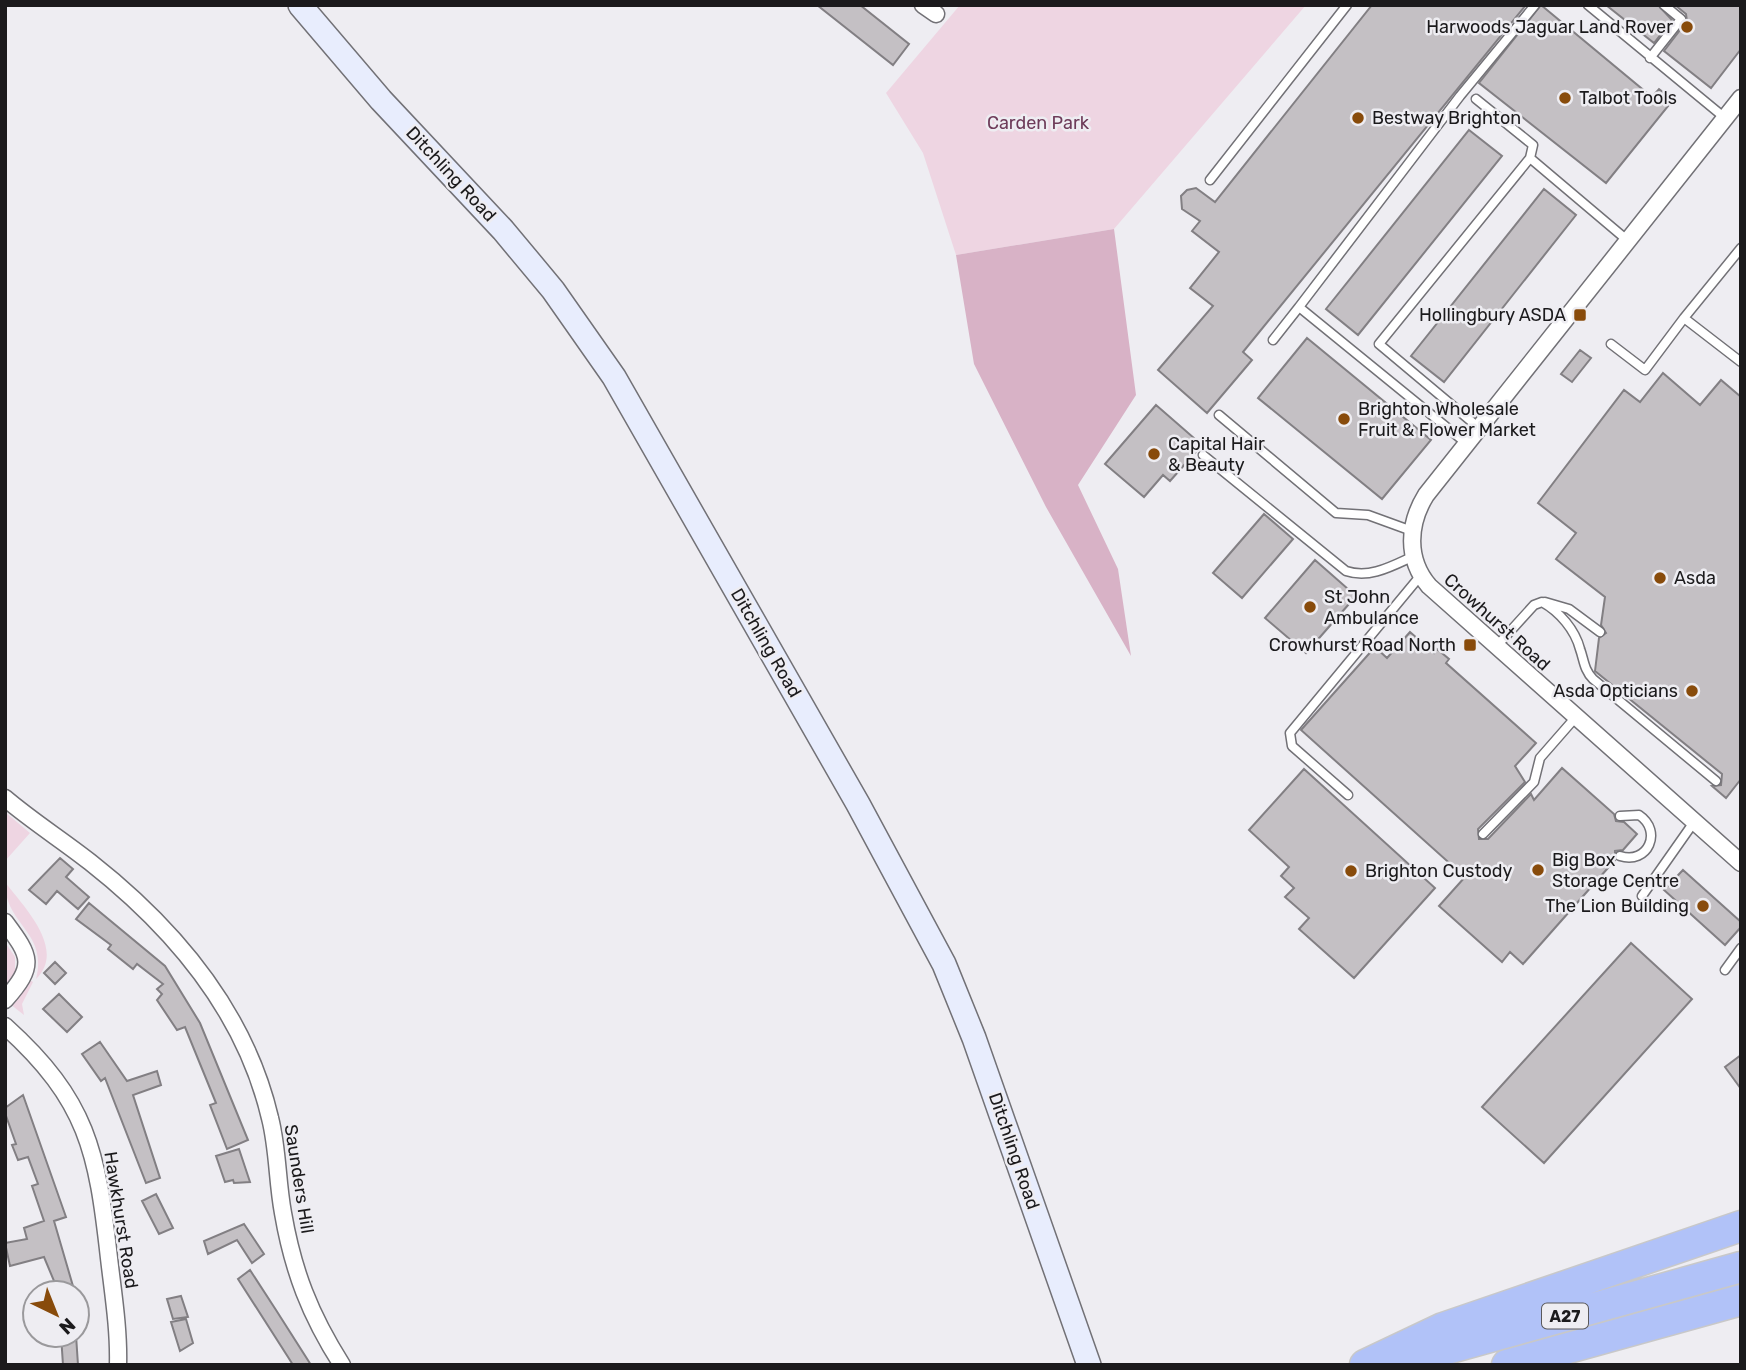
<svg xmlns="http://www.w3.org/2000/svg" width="1746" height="1370" font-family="Rubik,sans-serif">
  <rect width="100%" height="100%" fill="#eeedf2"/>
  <path fill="#eed5e2" d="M 960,5 L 1306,5 L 1114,229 L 956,255 L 923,153 L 886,93 Z
    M 5,812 L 30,833 L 5,861 Z
    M 5,882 C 23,906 67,949 36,979 C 48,931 5,926 5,882 Z
    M 5,942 L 15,957 L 15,971 L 33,982 L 22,1004 L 24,1015 L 5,1000 Z"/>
  <path fill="#d8b2c6" d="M 1114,229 L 1136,395 L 1078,485 L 1118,569 L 1131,656 L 1046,507 L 974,364 L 956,255 Z"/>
  <path fill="#c4c0c4" stroke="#827f83" stroke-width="2" d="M 817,5 L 860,5 L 909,44 L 893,65 Z
    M 1372,5 L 1526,5 L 1243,352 L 1252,360 L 1207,413 L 1158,370 L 1213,306 L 1190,288 L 1219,252 L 1192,231 L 1200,221 L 1182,209 L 1181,196 L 1187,190 L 1196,188 L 1215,202 Z
    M 1541,5 L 1652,97 L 1659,89 L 1673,100 L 1606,183 L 1479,83 Z
    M 1606,5 L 1658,5 L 1672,20 L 1654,43 Z
    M 1675,5 L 1741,5 L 1741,49 L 1711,88 L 1664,51 L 1687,21 L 1686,14 Z
    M 1469,130 L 1502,156 L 1358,335 L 1326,309 Z
    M 1544,189 L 1576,215 L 1444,382 L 1411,356 Z
    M 1307,338 L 1431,440 L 1382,499 L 1258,398 Z
    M 1580,350 L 1591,358 L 1572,382 L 1561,374 Z
    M 1663,373 L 1700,405 L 1721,380 L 1741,397 L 1741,779 L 1726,798 L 1712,786 L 1721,785 L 1722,774 L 1595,671 L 1599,638 L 1606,633 L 1601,625 L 1605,597 L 1556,559 L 1576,533 L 1538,503 L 1624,390 L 1640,402 Z
    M 1156,405 L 1202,445 L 1170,481 L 1163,475 L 1144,497 L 1105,464 Z
    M 1264,514 L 1293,539 L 1242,598 L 1213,573 Z
    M 1315,560 L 1356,596 L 1306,653 L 1265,618 Z
    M 1410,632 L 1434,653 L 1437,649 L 1449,659 L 1446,663 L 1536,743 L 1515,766 L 1525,782 L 1478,829 L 1479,839 L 1488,839 L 1531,794 L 1534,800 L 1562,768 L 1614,814 L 1616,821 L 1624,822 L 1637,834 L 1623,850 L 1615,851 L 1615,860 L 1523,964 L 1510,952 L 1502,962 L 1439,906 L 1465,877 L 1301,730 L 1375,647 L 1387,658 Z
    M 1304,769 L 1435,888 L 1354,978 L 1299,929 L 1309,918 L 1285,897 L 1294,888 L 1281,876 L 1289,867 L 1249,830 Z
    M 60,858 L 73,869 L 66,877 L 89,897 L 78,909 L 57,891 L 46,904 L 29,890 Z
    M 1683,870 L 1741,922 L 1741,927 L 1725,945 L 1664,890 Z
    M 89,903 L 165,966 L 200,1023 L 248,1140 L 227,1149 L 210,1105 L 216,1103 L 185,1027 L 177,1030 L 157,1000 L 162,994 L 157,989 L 163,984 L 137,964 L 133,969 L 108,949 L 111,945 L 76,919 Z
    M 1631,943 L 1692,999 L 1544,1163 L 1482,1107 Z
    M 55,962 L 66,973 L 55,984 L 44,973 Z
    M 59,994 L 82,1017 L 67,1032 L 43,1009 Z
    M 100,1042 L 127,1081 L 157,1071 L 161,1085 L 133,1095 L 160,1178 L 146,1183 L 105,1078 L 101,1081 L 82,1054 Z
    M 1741,1055 L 1741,1089 L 1725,1067 Z
    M 23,1095 L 66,1217 L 54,1221 L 75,1293 L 59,1293 L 44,1257 L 10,1266 L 5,1243 L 27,1239 L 24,1228 L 44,1221 L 32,1186 L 38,1184 L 28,1157 L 18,1160 L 12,1145 L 16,1144 L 5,1113 L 5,1108 Z
    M 239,1149 L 250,1182 L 234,1183 L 233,1180 L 225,1182 L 216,1156 Z
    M 156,1194 L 173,1228 L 159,1234 L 142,1201 Z
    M 244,1224 L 264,1254 L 252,1263 L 237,1240 L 208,1254 L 204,1241 Z
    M 250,1270 L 276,1310 L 311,1365 L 293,1365 L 288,1357 L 238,1279 Z
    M 181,1296 L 188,1317 L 173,1319 L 167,1299 Z
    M 186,1319 L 193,1343 L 180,1351 L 171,1322 Z
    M 61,1335 L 76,1335 L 78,1365 L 63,1365 Z"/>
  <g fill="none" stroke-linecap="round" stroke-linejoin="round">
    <g stroke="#727176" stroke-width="11">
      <path id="lane" d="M 1588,5 L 1725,118
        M 1650,58 L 1681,19 L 1664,5
        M 1476,99 L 1533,145 L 1530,158 L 1627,240
        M 1210,180 L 1347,5
        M 1741,248 L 1684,318 L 1741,362
        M 1273,340 L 1299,307
        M 1611,344 L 1645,370 L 1684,318
        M 1219,415 L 1336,513 L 1368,515 L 1412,531
        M 1478,427 L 1379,344 L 1530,158
        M 1466,443 L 1299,307 L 1460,96 L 1535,5
        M 1203,455 L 1346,571 C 1370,579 1392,566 1414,556
        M 1545,602 L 1569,609 L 1600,632
        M 1495,648 L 1534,605 L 1542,602 C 1560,612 1575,630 1580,649 C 1584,660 1584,670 1593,679 L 1716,781
        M 1348,795 L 1292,746 L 1290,733 L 1421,575
        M 1620,816 L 1639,815 C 1663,831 1648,865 1620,856
        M 1483,834 L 1534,782 L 1540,758 L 1575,718
        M 1642,896 L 1694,822
        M 1725,970 L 1741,948"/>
    </g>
    <g stroke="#727176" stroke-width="19">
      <path id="street" d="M 923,5 L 936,14
        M 1741,98 L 1426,495 C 1408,524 1406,559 1429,586 L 1741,863
        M 5,798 C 32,821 62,840 90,862 C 174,928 245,1011 270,1118 C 278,1149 277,1181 283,1213 C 293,1271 310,1315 342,1365
        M 5,922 C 31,957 36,965 5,1000
        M 5,1026 C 88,1101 97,1151 109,1258 C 113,1293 119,1329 118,1365"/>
    </g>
    <g stroke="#727176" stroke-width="26">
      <path id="secondary" d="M 300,5 L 381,100 L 503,230 L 553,290 L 614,377 L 858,804 L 944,964 L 974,1038 L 1089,1365"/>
    </g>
    <g stroke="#c8c8c9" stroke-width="33">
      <path id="highway" d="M 1411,1359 L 1741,1267
        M 1365,1365 L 1443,1328 L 1741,1226
        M 1507,1365 L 1741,1300"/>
    </g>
    <use href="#lane" stroke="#fff" stroke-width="8"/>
    <use href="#street" stroke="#fff" stroke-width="16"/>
    <use href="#secondary" stroke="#e8edfd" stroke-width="23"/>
    <use href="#highway" stroke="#b1c2f8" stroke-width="30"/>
  </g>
  <g fill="#884b0b" stroke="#eeedf2" stroke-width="2.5">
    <circle cx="1687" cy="27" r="7"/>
    <circle cx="1565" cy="98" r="7"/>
    <circle cx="1358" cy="118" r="7"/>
    <rect x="1573" y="308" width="14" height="14" rx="3.5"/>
    <circle cx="1344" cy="419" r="7"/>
    <circle cx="1154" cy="454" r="7"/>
    <circle cx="1660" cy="578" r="7"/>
    <circle cx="1310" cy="607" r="7"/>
    <rect x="1463" y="638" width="14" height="14" rx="3.5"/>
    <circle cx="1692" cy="691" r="7"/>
    <circle cx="1538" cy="870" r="7"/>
    <circle cx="1351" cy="871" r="7"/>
    <circle cx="1703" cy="906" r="7"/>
  </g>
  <g text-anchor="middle" stroke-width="5" stroke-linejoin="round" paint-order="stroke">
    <rect fill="#eeedf2" stroke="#5a595c" stroke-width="2" x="1542" y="1303.5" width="46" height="25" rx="5"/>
    <g font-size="16" font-weight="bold" fill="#1b1a1c">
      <text x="1565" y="1322">A27</text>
    </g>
    <g font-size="18" fill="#1b1a1c" stroke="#eeedf2" text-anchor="start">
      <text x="1673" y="33" text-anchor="end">Harwoods Jaguar Land Rover</text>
      <text x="1579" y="104">Talbot Tools</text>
      <text x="1372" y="124">Bestway Brighton</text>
      <text x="1566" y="321" text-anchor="end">Hollingbury ASDA</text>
      <text x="1358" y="415">Brighton Wholesale<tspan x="1358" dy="21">Fruit &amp; Flower Market</tspan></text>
      <text x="1168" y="450">Capital Hair<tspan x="1168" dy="21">&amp; Beauty</tspan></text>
      <text x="1674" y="584">Asda</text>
      <text x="1324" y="603">St John<tspan x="1324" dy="21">Ambulance</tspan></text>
      <text x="1456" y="651" text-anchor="end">Crowhurst Road North</text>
      <text x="1678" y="697" text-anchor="end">Asda Opticians</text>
      <text x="1552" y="866">Big Box<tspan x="1552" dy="21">Storage Centre</tspan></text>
      <text x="1365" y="877">Brighton Custody</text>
      <text x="1689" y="912" text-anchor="end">The Lion Building</text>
    </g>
    <g font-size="18" fill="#6e3c5a" stroke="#eeedf2">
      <text x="1038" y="129">Carden Park</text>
    </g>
    <g font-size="18" fill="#1b1a1c" stroke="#eeedf2">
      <text transform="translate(451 174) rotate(47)" y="6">Ditchling Road</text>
      <text transform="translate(1497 622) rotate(42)" y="6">Crowhurst Road</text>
      <text transform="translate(766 643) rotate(60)" y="6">Ditchling Road</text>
      <text transform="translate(1014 1151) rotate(71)" y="6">Ditchling Road</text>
      <text transform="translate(299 1179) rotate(81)" y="6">Saunders Hill</text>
      <text transform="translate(121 1220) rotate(81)" y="6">Hawkhurst Road</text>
    </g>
  </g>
  <rect width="1746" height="1370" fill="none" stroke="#1b1a1c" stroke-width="14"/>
  <g transform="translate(56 1314) rotate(137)"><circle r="33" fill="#eeedf2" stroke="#9a999c" stroke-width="2"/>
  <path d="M0-5L12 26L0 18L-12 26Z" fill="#884b0b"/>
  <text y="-10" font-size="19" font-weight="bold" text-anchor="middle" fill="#1b1a1c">N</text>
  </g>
</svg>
